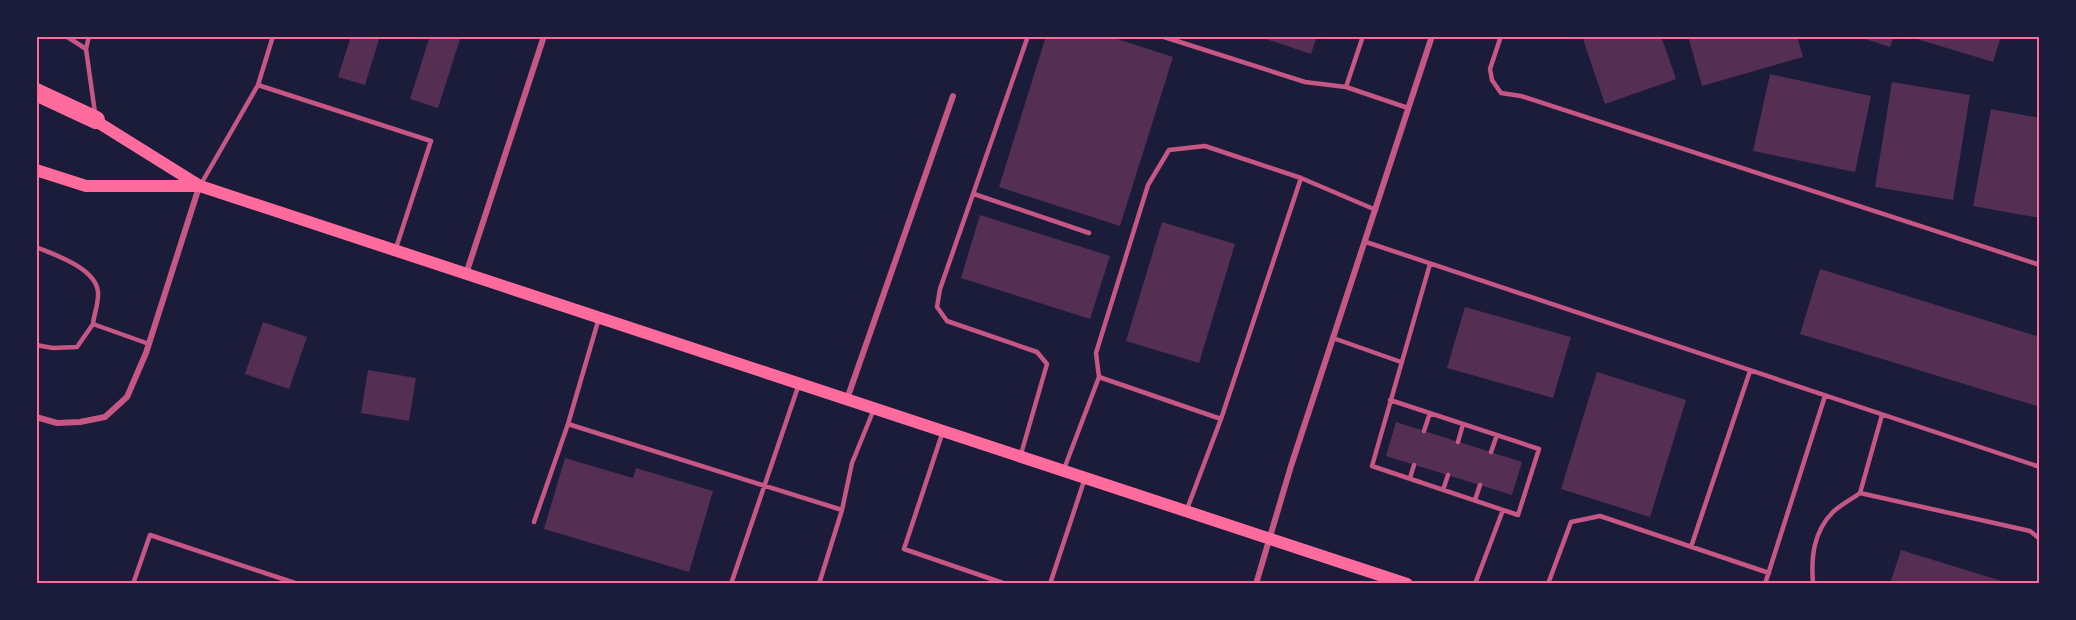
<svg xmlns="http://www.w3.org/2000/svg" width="2076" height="620" font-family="'Work Sans',sans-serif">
  <rect width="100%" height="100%" fill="#1b1b3a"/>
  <path fill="#542f53" d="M 351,36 L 380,36 L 365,85 L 338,77 Z
    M 430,36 L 461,36 L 438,108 L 410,99 Z
    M 1046,36 L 1108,36 L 1173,57 L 1120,226 L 999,187 Z
    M 1257,36 L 1317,36 L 1311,54 Z
    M 1582,36 L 1661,36 L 1676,79 L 1605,104 Z
    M 1688,36 L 1797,36 L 1803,57 L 1702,86 Z
    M 1856,36 L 1894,36 L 1890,47 Z
    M 1918,36 L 2001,36 L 1993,62 L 1917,39 Z
    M 1770,74 L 1871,96 L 1855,172 L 1753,151 Z
    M 1892,82 L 1970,95 L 1953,200 L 1875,187 Z
    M 1991,109 L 2040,118 L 2040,218 L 1973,206 Z
    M 980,215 L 1110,256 L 1090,319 L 961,278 Z
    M 1162,222 L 1235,244 L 1199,363 L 1126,341 Z
    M 1820,269 L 2040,337 L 2040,407 L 1800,334 Z
    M 1465,307 L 1571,337 L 1553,398 L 1447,368 Z
    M 263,322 L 307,337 L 289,389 L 245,374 Z
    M 368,370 L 416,378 L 409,421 L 361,413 Z
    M 1597,372 L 1686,400 L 1650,517 L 1561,489 Z
    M 1396,422 L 1522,462 L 1512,495 L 1386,456 Z
    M 565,458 L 633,478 L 636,468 L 713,491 L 689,572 L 544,529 Z
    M 1901,550 L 2008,583 L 2008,584 L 1890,584 Z"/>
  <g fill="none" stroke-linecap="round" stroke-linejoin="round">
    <path stroke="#c65784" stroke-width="4.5" d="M 66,36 L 86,49
      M 89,36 L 86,49 L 95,113
      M 1161,36 L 1305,82 L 1346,87
      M 1363,36 L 1346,87 L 1408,108
      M 1501,36 L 1490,69 L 1492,80 L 1501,93 L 1521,96 L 2040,265
      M 258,85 L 431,141 L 396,248
      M 201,184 L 258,85 L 273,36
      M 974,194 L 1089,233
      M 1366,242 L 2040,467
      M 36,247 C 55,255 96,268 98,292 C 99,302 94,314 93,324 L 149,344
      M 599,318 L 568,424 L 842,510 L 852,463 L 874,409
      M 1333,338 L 1401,362
      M 36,345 L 53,348 L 77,347 L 93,324
      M 1099,377 L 1221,419 L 1187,509
      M 1390,400 L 1539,449 L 1518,515 L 1372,466 L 1430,264
      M 1221,419 L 1301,178
      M 943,431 L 904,549 L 1006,584
      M 1424,431 L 1430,413
      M 1458,442 L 1463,424
      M 1491,452 L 1497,435
      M 1021,454 L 1047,364 L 1037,352 L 947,321 L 937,307 L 940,289 L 1028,36
      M 1064,469 L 1099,377 L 1096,353 L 1148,185 L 1169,150 L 1205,146 L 1301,178 L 1376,210
      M 1410,478 L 1414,465
      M 1443,490 L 1448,475
      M 1860,493 L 1882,415
      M 1475,500 L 1480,485
      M 534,522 L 568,424
      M 1691,547 L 1750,371
      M 133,584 L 150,535 L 298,584
      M 731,584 L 799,384
      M 819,584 L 842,510
      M 1050,584 L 1085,478
      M 1475,584 L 1503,510
      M 1548,584 L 1571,522 L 1600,516 L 1769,573
      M 1765,584 L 1825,396
      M 1813,584 C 1811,558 1813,532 1833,512 C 1840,505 1852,499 1860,493 L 2030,531 L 2040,539"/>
    <path stroke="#c65784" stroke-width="6" d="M 466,274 L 544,36
      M 847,399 L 953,96
      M 36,417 L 57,423 L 80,422 L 105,417 L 127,397 L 146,353 L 199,187
      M 1256,584 L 1291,466 L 1432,36"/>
    <path stroke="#ff6b9d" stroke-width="12" d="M 91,118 L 200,186 L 1407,584
      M 36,170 L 86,186 L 198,186"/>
    <path stroke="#ff6b9d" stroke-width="18" d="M 36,92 L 96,120"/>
  </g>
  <rect width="2076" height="620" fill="none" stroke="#1b1b3a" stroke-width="75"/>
  <rect x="38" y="38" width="2000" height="544" fill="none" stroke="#ff6b9d" stroke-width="2"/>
</svg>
